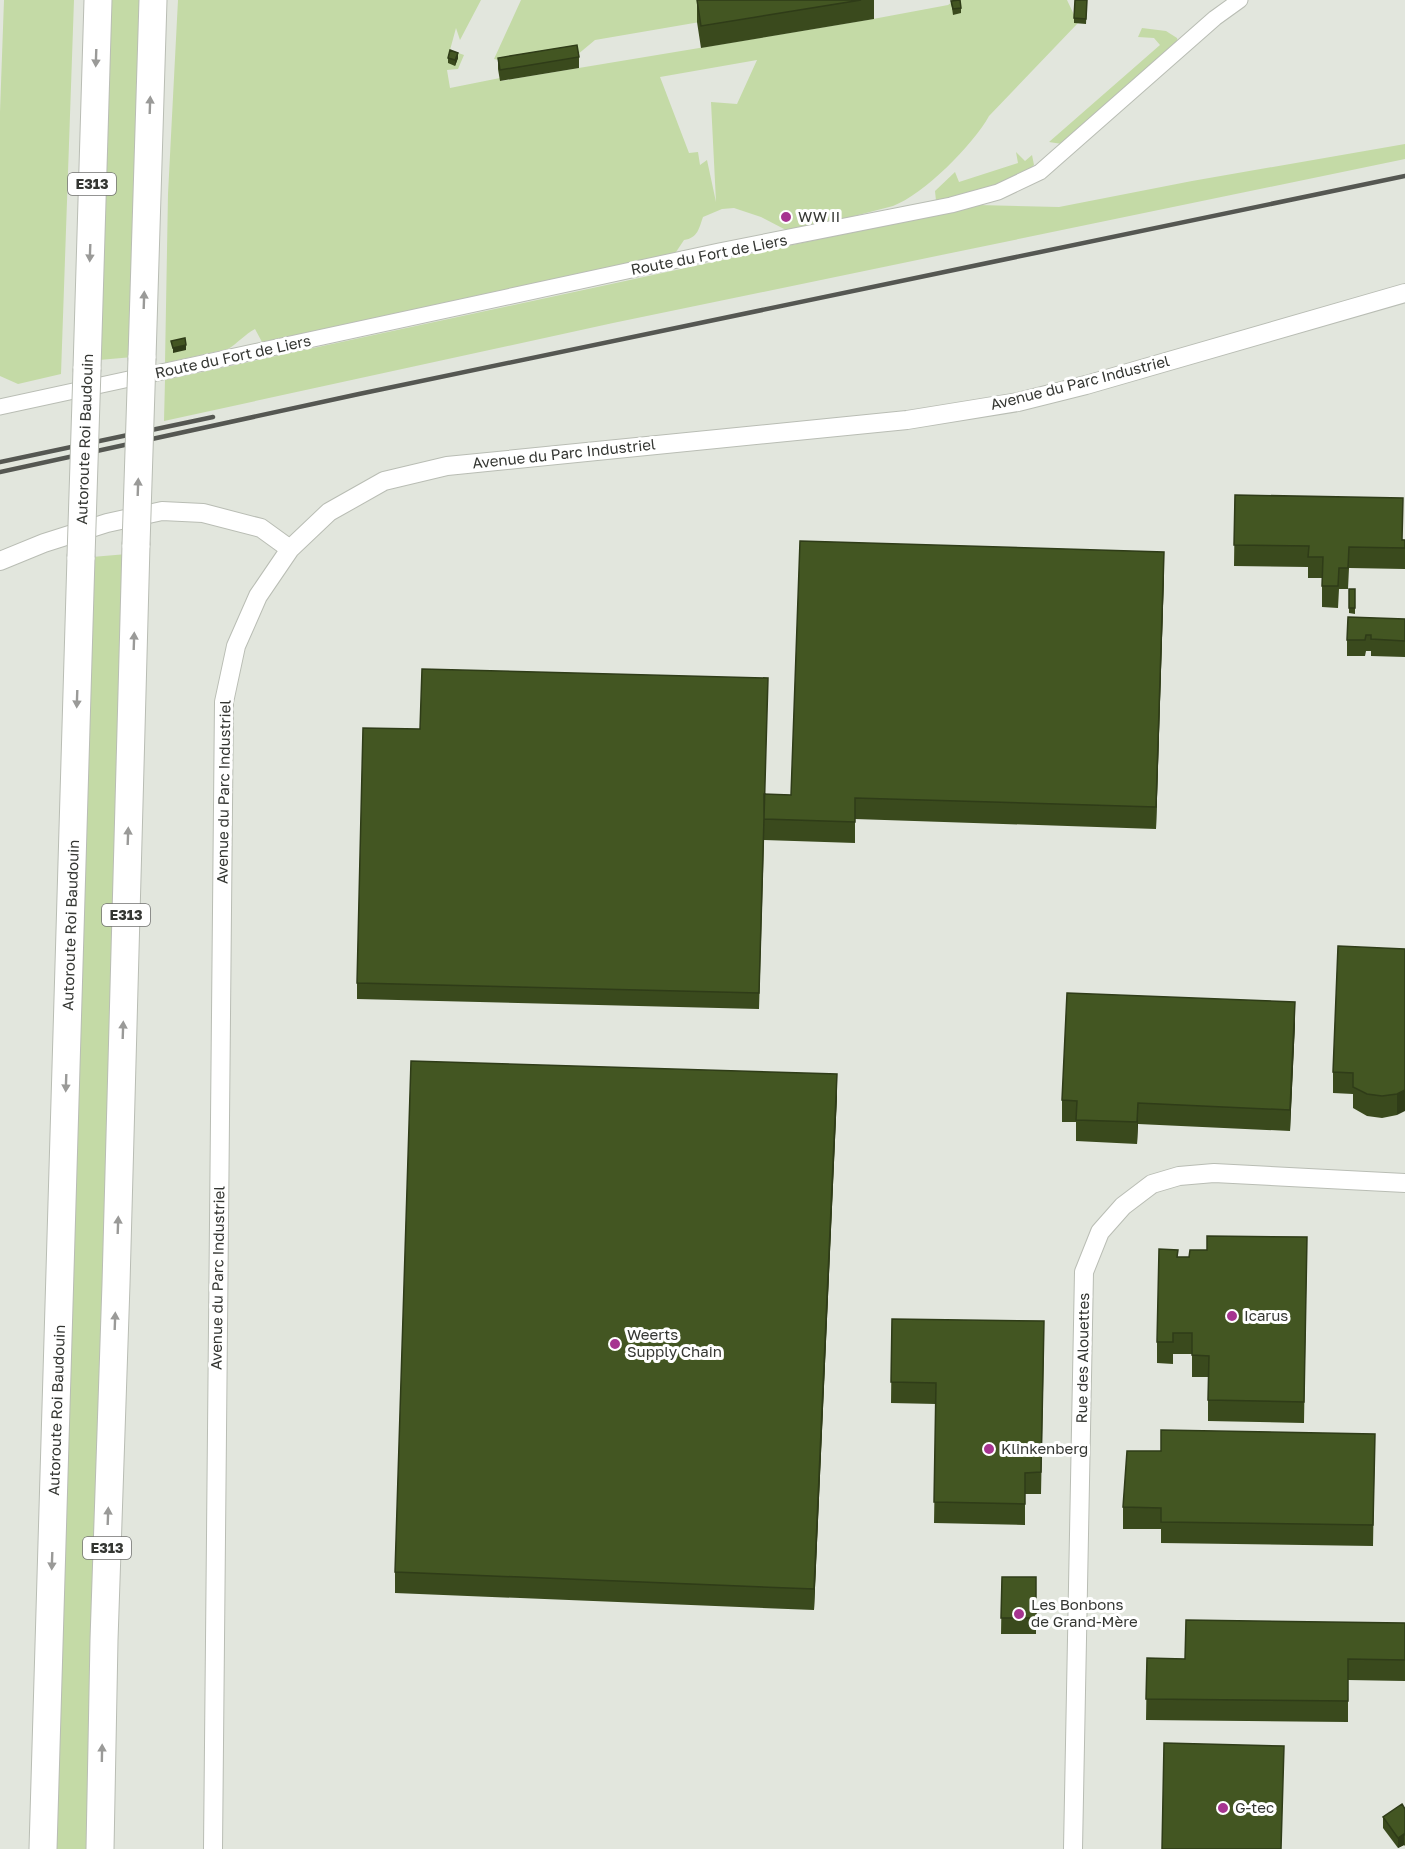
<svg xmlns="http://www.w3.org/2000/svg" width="1405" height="1849" font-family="'Golos Text',sans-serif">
  <rect width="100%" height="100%" fill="#e2e6dd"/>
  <path fill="#c4daa6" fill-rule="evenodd" d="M 4,0 L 74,0 L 61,374 L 18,384 L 0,376 L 0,112 Z
    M 109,0 L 142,0 L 133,357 L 99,360 Z
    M 178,0 L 481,0 L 460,40 L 456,28 L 450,50 L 464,55 L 458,69 L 447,70 L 450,88 L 500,78 L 501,81 L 873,19 L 948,5 L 955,0 L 1067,0 L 1078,23 L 989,116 C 973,145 924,194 893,206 L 808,228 L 786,230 L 761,217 L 734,208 L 722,209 L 703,217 C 699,228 698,238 684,240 L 676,252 L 664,256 L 262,342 L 255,329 C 244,335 238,343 228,349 L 165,363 L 168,194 ZM 757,60 L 737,104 L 711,102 L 716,202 L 707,160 L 700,165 L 698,152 L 689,153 L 660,77 Z
    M 521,0 L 828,0 L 595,40 L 577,55 L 517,64 L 494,59 Z
    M 1142,28 L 1166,31 L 1177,38 L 1178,42 L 1062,144 L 1049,142 L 1160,45 L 1154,38 L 1138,37 Z
    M 1405,144 L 1405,159 L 613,323 L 164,421 L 165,380 L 978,205 L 1059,207 L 1192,181 Z
    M 1016,152 L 1025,161 L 1032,155 L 1034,165 C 1010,187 967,194 936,201 L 935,191 L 955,172 L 959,182 L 1018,163 Z
    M 127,554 L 86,1849 L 55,1849 L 92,557 Z"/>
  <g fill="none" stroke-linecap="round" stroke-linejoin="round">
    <g stroke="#b9bdb4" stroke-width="17">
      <path id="minor" d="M 0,407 L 719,251 L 951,205 L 998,192 L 1040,172 L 1215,18 L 1240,0"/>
    </g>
    <g stroke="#b9bdb4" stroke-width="20">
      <path id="tertiary" d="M 0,561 L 44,543 L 107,523 L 162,511 L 203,513 L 261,528 L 290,549
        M 213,1849 L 224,702 L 236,646 L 258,596 L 290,549 L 329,512 L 384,481 L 447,466 L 907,420 L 1018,402 L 1086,385 L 1405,293
        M 1073,1849 L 1084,1272 L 1100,1232 L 1123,1206 L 1152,1184 L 1179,1176 L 1214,1173 L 1405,1183"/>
    </g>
    <g stroke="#b9bdb4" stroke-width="29">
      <path id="motorway" d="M 142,358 L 153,0
        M 87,369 L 98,0
        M 43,1849 L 81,557
        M 100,1849 L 104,1640 L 116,1284 L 136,545"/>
    </g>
    <use href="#minor" stroke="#fff" stroke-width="15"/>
    <use href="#tertiary" stroke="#fff" stroke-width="18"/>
    <use href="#motorway" stroke="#fff" stroke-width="27"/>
    <path stroke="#555752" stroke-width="4.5" d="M 0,462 L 213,417
      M 0,472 L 359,394 L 1405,176"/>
    <g stroke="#b9bdb4" stroke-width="29" stroke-linecap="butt">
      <path id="motorway-bridge" d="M 136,545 L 142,358
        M 81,557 L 87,369"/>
    </g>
    <use href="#motorway-bridge" stroke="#fff" stroke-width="27"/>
  </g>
  <path fill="#3a4a1d" d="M 697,0 L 874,0 L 874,19 L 701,48 L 697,22 Z
    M 1087,0 L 1086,24 L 1074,23 L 1074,18 Z
    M 951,1 L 961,8 L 961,13 L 953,15 Z
    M 579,57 L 579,68 L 500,81 L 498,69 L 498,58 Z
    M 448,58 L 458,58 L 455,66 L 448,63 Z
    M 1235,495 L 1405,540 L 1405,569 L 1349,568 L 1348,589 L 1339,589 L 1338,608 L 1322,607 L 1322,578 L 1308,578 L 1308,567 L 1234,566 Z
    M 1164,574 L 1156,829 L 855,819 L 855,843 L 764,840 L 759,1009 L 357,999 L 357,983 L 765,794 L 791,795 Z
    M 1349,589 L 1355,589 L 1355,614 L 1349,613 Z
    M 1405,619 L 1405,657 L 1371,656 L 1371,651 L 1366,651 L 1365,656 L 1347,656 L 1347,640 Z
    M 1405,949 L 1397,1115 L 1382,1118 L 1367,1116 L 1353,1108 L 1353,1094 L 1333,1093 L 1333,1072 Z
    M 1295,1023 L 1290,1131 L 1138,1124 L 1137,1144 L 1076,1141 L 1076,1122 L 1062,1122 L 1062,1100 Z
    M 837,1095 L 814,1610 L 395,1593 L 395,1572 Z
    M 1307,1237 L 1304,1423 L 1208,1421 L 1208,1377 L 1192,1377 L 1192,1354 L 1173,1354 L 1173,1364 L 1157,1363 L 1157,1342 L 1178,1257 L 1189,1257 L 1207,1250 Z
    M 892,1319 L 1044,1342 L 1041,1494 L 1025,1494 L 1025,1525 L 934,1523 L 936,1404 L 891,1403 Z
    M 1375,1434 L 1373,1546 L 1161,1543 L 1161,1529 L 1123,1529 L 1123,1507 L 1161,1451 Z
    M 1002,1577 L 1036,1577 L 1036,1634 L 1001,1634 Z
    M 1405,1623 L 1405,1681 L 1348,1680 L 1348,1722 L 1146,1720 L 1147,1658 L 1185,1659 Z
    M 1405,1809 L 1405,1846 L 1404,1845 L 1398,1848 L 1383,1828 L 1383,1817 Z"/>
  <path fill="#2f3c18" d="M 458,53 L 458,58 L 455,66 L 455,60 Z
    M 186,345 L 186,350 L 173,353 L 173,348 Z
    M 1164,552 L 1164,574 L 1156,829 L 1156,807 Z
    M 1295,1002 L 1295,1023 L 1290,1131 L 1290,1110 Z
    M 837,1074 L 837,1095 L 814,1610 L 814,1589 Z
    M 1405,1090 L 1405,1111 L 1397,1115 L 1397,1094 Z
    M 1138,1103 L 1138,1124 L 1137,1144 L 1137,1122 Z
    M 1404,1834 L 1404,1845 L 1398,1848 L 1398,1838 Z"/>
  <path fill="#435622" stroke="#2f3c18" stroke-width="1.5" d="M 697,0 L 861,0 L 701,26 Z
    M 960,0 L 961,8 L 953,9 L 951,1 Z
    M 1075,0 L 1087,0 L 1086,19 L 1074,18 Z
    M 577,45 L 579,57 L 500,70 L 498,58 Z
    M 450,50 L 458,53 L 455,60 L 448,58 Z
    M 185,338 L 186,345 L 173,348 L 171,341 Z
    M 1235,495 L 1403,498 L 1402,540 L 1405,540 L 1405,548 L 1349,547 L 1348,568 L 1339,568 L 1338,586 L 1322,586 L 1323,557 L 1308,557 L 1309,546 L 1234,545 Z
    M 800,541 L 1164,552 L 1156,807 L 855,798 L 855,822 L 764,819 L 764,794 L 791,795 Z
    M 1349,589 L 1355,589 L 1355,608 L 1349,608 Z
    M 1348,617 L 1405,619 L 1405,641 L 1371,639 L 1371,635 L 1366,635 L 1365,640 L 1347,640 Z
    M 422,669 L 768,678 L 759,993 L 357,983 L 363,728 L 420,729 Z
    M 1338,946 L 1405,949 L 1405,1090 L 1397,1094 L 1382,1096 L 1367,1094 L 1353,1087 L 1353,1073 L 1333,1072 Z
    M 1067,993 L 1295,1002 L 1290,1110 L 1138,1103 L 1137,1122 L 1076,1120 L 1077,1101 L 1062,1100 Z
    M 411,1061 L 837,1074 L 814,1589 L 395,1572 Z
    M 1207,1236 L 1307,1237 L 1304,1402 L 1208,1400 L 1209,1356 L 1192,1355 L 1192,1333 L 1173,1333 L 1173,1342 L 1157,1342 L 1159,1249 L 1178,1250 L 1177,1257 L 1189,1257 L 1190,1250 L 1207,1250 Z
    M 892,1319 L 1044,1321 L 1041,1472 L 1025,1473 L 1025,1504 L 934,1502 L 936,1383 L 891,1382 Z
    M 1161,1430 L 1375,1434 L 1373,1525 L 1161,1522 L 1161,1508 L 1123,1507 L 1127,1451 L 1161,1451 Z
    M 1002,1577 L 1036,1577 L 1036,1618 L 1001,1618 Z
    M 1186,1620 L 1405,1623 L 1405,1660 L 1348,1659 L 1348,1701 L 1146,1699 L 1147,1658 L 1185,1659 Z
    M 1164,1743 L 1284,1746 L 1281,1849 L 1162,1849 Z
    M 1402,1804 L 1405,1809 L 1405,1835 L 1404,1834 L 1398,1838 L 1383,1817 Z"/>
  <defs><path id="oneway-solid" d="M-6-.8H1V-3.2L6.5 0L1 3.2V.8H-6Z" transform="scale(1.5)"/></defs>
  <g fill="#9a9a98">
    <use href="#oneway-solid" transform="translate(96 58) rotate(92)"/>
    <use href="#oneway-solid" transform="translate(150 105) rotate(-88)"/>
    <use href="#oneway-solid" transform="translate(90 253) rotate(92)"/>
    <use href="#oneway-solid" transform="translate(144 300) rotate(-88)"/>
    <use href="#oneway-solid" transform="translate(138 487) rotate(-88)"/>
    <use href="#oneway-solid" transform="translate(134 641) rotate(-88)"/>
    <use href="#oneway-solid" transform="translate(77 699) rotate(92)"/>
    <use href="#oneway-solid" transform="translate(128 836) rotate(-88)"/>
    <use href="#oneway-solid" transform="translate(123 1030) rotate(-88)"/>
    <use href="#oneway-solid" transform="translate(66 1083) rotate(92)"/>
    <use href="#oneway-solid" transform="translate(118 1225) rotate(-88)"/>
    <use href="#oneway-solid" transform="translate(115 1321) rotate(-88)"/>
    <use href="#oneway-solid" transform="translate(108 1516) rotate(-88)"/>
    <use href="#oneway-solid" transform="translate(52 1561) rotate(92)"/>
    <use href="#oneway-solid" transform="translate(102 1753) rotate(-89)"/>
  </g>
  <g fill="#a63490" stroke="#fff" stroke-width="2">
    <circle cx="786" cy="217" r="6"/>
    <circle cx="1232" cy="1316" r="6"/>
    <circle cx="615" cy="1344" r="6"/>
    <circle cx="989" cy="1449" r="6"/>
    <circle cx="1019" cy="1614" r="6"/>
    <circle cx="1223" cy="1808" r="6"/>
  </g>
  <g text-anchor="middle" stroke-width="6" stroke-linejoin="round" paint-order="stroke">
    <g fill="#fff" stroke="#717270" stroke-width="1.5">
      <rect x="68" y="173" width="48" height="22" rx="4.5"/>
      <rect x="102" y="904" width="48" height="22" rx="4.5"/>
      <rect x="83" y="1537" width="48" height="22" rx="4.5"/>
    </g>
    <g font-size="14" font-weight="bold" fill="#343632">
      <text x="92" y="189">E313</text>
      <text x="126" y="920">E313</text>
      <text x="107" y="1553">E313</text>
    </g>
    <g font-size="15" fill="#343632" stroke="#fff" text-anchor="start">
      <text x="798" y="222">WW II</text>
      <text x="1244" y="1321">Icarus</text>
      <text x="627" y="1340">Weerts<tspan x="627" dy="17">Supply Chain</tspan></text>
      <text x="1001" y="1454">Klinkenberg</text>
      <text x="1031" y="1610">Les Bonbons<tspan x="1031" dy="17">de Grand-Mère</tspan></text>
      <text x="1235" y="1813">G-tec</text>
    </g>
    <g font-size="15" fill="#343632" stroke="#fff">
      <text transform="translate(709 255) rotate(-11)" y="5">Route du Fort de Liers</text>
      <text transform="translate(233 357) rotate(-12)" y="5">Route du Fort de Liers</text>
      <text transform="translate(1080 383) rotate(-14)" y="5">Avenue du Parc Industriel</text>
      <text transform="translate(85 439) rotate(-88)" y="5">Autoroute Roi Baudouin</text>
      <text transform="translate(564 454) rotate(-6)" y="5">Avenue du Parc Industriel</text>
      <text transform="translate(224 792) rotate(-89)" y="5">Avenue du Parc Industriel</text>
      <text transform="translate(71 925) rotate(-88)" y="5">Autoroute Roi Baudouin</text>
      <text transform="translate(218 1278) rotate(-89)" y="5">Avenue du Parc Industriel</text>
      <text transform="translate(1083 1358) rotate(-89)" y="5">Rue des Alouettes</text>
      <text transform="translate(57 1410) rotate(-88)" y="5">Autoroute Roi Baudouin</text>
    </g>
  </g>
</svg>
